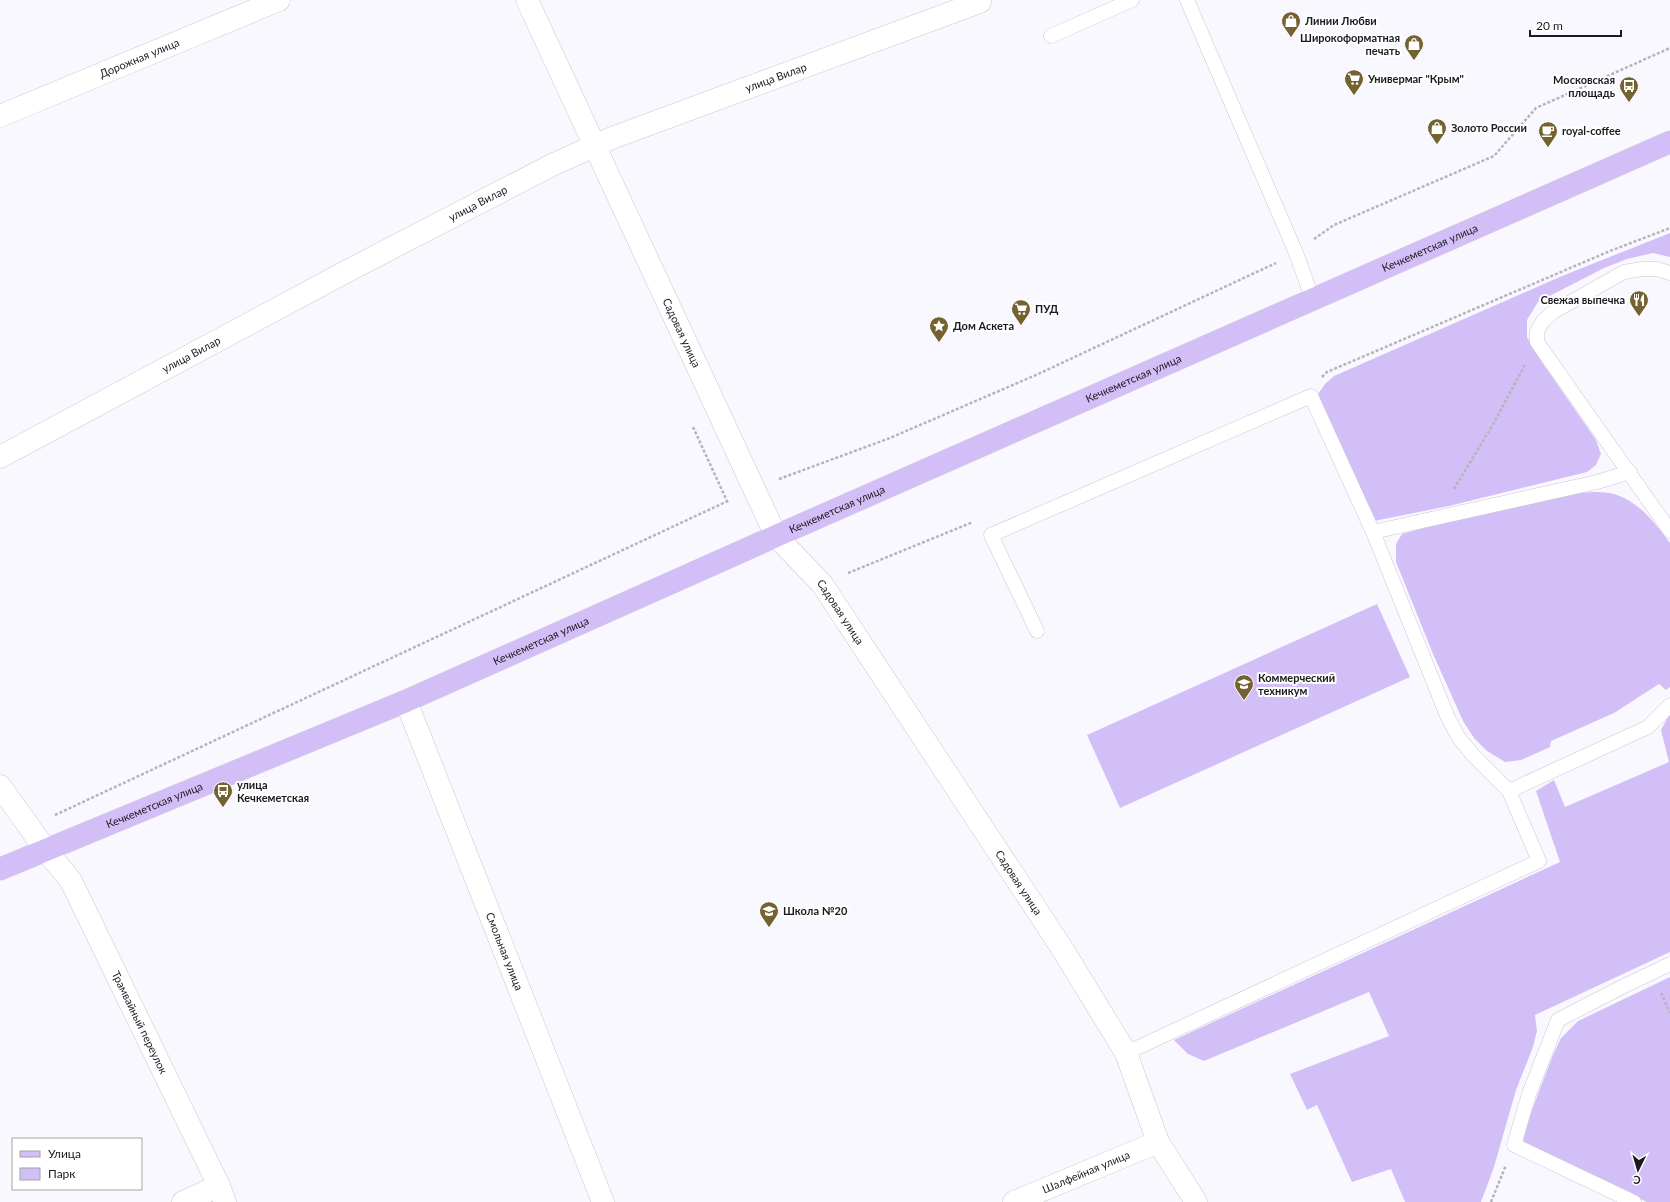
<svg xmlns="http://www.w3.org/2000/svg" width="1670" height="1202" font-family="Lato,sans-serif">
  <rect width="100%" height="100%" fill="#faf8ff"/>
  <path fill="#d3bff7" d="M 1670,233 L 1670,257 L 1653,253 L 1627,259 L 1604,268 L 1538,302 L 1527,320 L 1527,337 L 1541,361 L 1596,440 L 1601,454 L 1596,465 L 1587,472 L 1449,506 L 1374,521 L 1318,394 L 1325,384 L 1334,376 L 1562,276 Z
    M 1592,492 C 1600,492 1610,492 1617,495 C 1640,503 1656,524 1670,543 L 1670,687 L 1666,690 L 1659,684 L 1614,713 L 1551,741 L 1550,747 L 1521,760 L 1505,762 L 1487,751 L 1474,738 L 1463,721 L 1433,654 L 1396,562 L 1396,544 L 1402,534 L 1471,515 L 1567,494 Z
    M 1377,604 L 1410,677 L 1120,808 L 1087,735 Z
    M 1670,713 L 1670,952 L 1535,1015 L 1537,1031 L 1533,1047 L 1516,1090 L 1494,1167 L 1481,1202 L 1405,1202 L 1391,1169 L 1352,1182 L 1317,1105 L 1307,1110 L 1290,1074 L 1389,1036 L 1369,992 L 1204,1061 L 1188,1054 L 1174,1040 L 1560,862 L 1536,791 L 1554,780 L 1565,807 L 1669,762 L 1661,730 Z
    M 1670,977 L 1670,1202 L 1647,1202 L 1525,1144 L 1522,1136 L 1553,1055 L 1561,1038 L 1578,1021 Z"/>
  <g fill="none" stroke-linecap="round" stroke-linejoin="round">
    <g stroke="#cac6d1" stroke-width="15">
      <path id="service" d="M 1187,0 L 1296,253 L 1313,300
        M 1051,36 L 1132,0
        M 1670,273 L 1657,269 L 1642,269 L 1624,272 L 1553,312 L 1543,321 L 1537,331 L 1537,342 L 1670,531
        M 1373,532 L 1597,482 L 1630,472
        M 1037,631 L 991,535 L 1311,396 L 1373,532 L 1448,718 L 1459,738 L 1473,755 L 1509,791 L 1539,861 L 1126,1053
        M 1509,791 L 1648,727 L 1670,705
        M 1634,1202 L 1514,1145 L 1529,1094 L 1558,1020 L 1624,986 L 1670,964"/>
    </g>
    <g stroke="#cac6d1" stroke-width="23">
      <g id="minor">
        <path id="s1" d="M 0,116 L 279,0"/>
        <path id="s2" d="M 0,457 L 355,267 L 552,165 L 612,138 L 980,2"/>
        <path id="s3" d="M 776,536 L 822,584 L 1063,950 L 1126,1053 L 1158,1142 L 1196,1202"/>
        <path id="s4" d="M 406,701 L 603,1202"/>
        <path id="s5" d="M 0,786 L 45,849 L 71,881 L 219,1186 L 225,1202"/>
        <path d="M 183,1202 L 219,1186"/>
        <path id="s6" d="M 1014,1202 L 1158,1142"/>
      </g>
    </g>
    <g stroke="#cac6d1" stroke-width="23">
      <g id="secondary">
        <path id="s7" d="M 527,0 L 776,536"/>
      </g>
    </g>
    <g stroke="#d6d6d6" stroke-width="23">
      <g id="primary">
        <path id="s8" d="M 0,869 L 406,701 L 776,536 L 1670,142"/>
      </g>
    </g>
    <path stroke="#b6b4ba" stroke-width="2.5" stroke-dasharray="3 2" stroke-linecap="butt" d="M 1314,239 L 1334,225 L 1494,156 L 1536,108 L 1670,48
      M 1322,377 L 1327,372 L 1610,251 L 1670,228
      M 693,427 L 727,501
      M 779,479 L 890,438 L 1036,375 L 1276,263
      M 1454,489 L 1492,426 L 1525,365
      M 848,573 L 973,522
      M 55,815 L 730,500
      M 1661,993 L 1670,1013
      M 1491,1202 L 1506,1165"/>
    <use href="#service" stroke="#fff" stroke-width="14"/>
    <use href="#minor" stroke="#fff" stroke-width="22"/>
    <use href="#secondary" stroke="#fff" stroke-width="22"/>
    <use href="#primary" stroke="#d4bef7" stroke-width="22"/>
  </g>
  <defs>
    <g id="shop-pin" transform="scale(1)"><path d="M0 17L-7.5 6A9.5 9.5 0 1 1 7.5 6Z" fill="#746331" stroke="#fff"/><path d="M-5-2.5h2.3a2.7 3.5 0 0 1 5.4 0H5L5.5 6h-11ZM-1.5-2.5h3a1.5 2.3 0 0 0-3 0Z" fill="#fff"/></g>
    <g id="supermarket-pin" transform="scale(1)"><path d="M0 17L-7.5 6A9.5 9.5 0 1 1 7.5 6Z" fill="#746331" stroke="#fff"/><path d="M-6-5.5h2.5l.6 2H6L4.5 2H-2.5L-4.4-4H-6ZM-1.5 3.2a1.3 1.3 0 1 0 .1 0ZM3 3.2a1.3 1.3 0 1 0 .1 0Z" fill="#fff"/></g>
    <g id="bus-pin" transform="scale(1)"><path d="M0 17L-7.5 6A9.5 9.5 0 1 1 7.5 6Z" fill="#746331" stroke="#fff"/><path d="M-5-6H5V4H4V6H2V4H-2V6H-4V4H-5ZM-3.5-4V0h7V-4ZM-3.5 1.2v1.5H-2V1.2ZM2 1.2v1.5H3.5V1.2Z" fill="#fff"/></g>
    <g id="cafe-pin" transform="scale(1)"><path d="M0 17L-7.5 6A9.5 9.5 0 1 1 7.5 6Z" fill="#746331" stroke="#fff"/><path d="M-5.5-4.5H6V0H3Q3 3.5 0 3.5H-2.5Q-5.5 3.5-5.5 0ZM3-3.2v2h1.7v-2ZM-6 4.5H4V6H-6Z" fill="#fff"/></g>
    <g id="restaurant-pin" transform="scale(1)"><path d="M0 17L-7.5 6A9.5 9.5 0 1 1 7.5 6Z" fill="#746331" stroke="#fff"/><path d="M-5-6h1v4h1v-4h1v4h1v-4h1v5L-1.5 .5V6h-2V.5L-5-1ZM5-6V6H3V1.5H1.5Q1.5-4 5-6Z" fill="#fff"/></g>
    <g id="sight-pin" transform="scale(1)"><path d="M0 17L-7.5 6A9.5 9.5 0 1 1 7.5 6Z" fill="#746331" stroke="#fff"/><path d="M0-6L1.8-2.2L6-1.7L2.9 1.2L3.7 5.4L0 3.3L-3.7 5.4L-2.9 1.2L-6-1.7L-1.8-2.2Z" fill="#fff"/></g>
    <g id="university-pin" transform="scale(1)"><path d="M0 17L-7.5 6A9.5 9.5 0 1 1 7.5 6Z" fill="#746331" stroke="#fff"/><path d="M0-5L7-2L0 1L-7-2ZM-4 1L0 2.5L4 1V4Q0 6-4 4Z" fill="#fff"/></g>
    <g id="school-pin" transform="scale(1)"><path d="M0 17L-7.5 6A9.5 9.5 0 1 1 7.5 6Z" fill="#746331" stroke="#fff"/><path d="M0-5L7-2L0 1L-7-2ZM-4 1L0 2.5L4 1V4Q0 6-4 4Z" fill="#fff"/></g>
  </defs>
  <g fill-rule="evenodd">
    <use href="#shop-pin" x="1291" y="21"/>
    <use href="#shop-pin" x="1414" y="44"/>
    <use href="#supermarket-pin" x="1354" y="79"/>
    <use href="#bus-pin" x="1629" y="86"/>
    <use href="#shop-pin" x="1437" y="128"/>
    <use href="#cafe-pin" x="1548" y="131"/>
    <use href="#restaurant-pin" x="1639" y="300"/>
    <use href="#supermarket-pin" x="1021" y="309"/>
    <use href="#sight-pin" x="939" y="326"/>
    <use href="#university-pin" x="1244" y="684"/>
    <use href="#bus-pin" x="223" y="791"/>
    <use href="#school-pin" x="769" y="911"/>
  </g>
  <g text-anchor="middle" stroke-width="4" stroke-linejoin="round" paint-order="stroke">
    <g font-size="11" font-weight="bold" fill="#1b1a1e" stroke="#fff" text-anchor="start">
      <text x="1305" y="25">Линии Любви</text>
      <text x="1400" y="42" text-anchor="end">Широкоформатная<tspan x="1400" dy="13">печать</tspan></text>
      <text x="1368" y="83">Универмаг "Крым"</text>
      <text x="1615" y="84" text-anchor="end">Московская<tspan x="1615" dy="13">площадь</tspan></text>
      <text x="1451" y="132">Золото России</text>
      <text x="1562" y="135">royal-coffee</text>
      <text x="1625" y="304" text-anchor="end">Свежая выпечка</text>
      <text x="1035" y="313">ПУД</text>
      <text x="953" y="330">Дом Аскета</text>
      <text x="1258" y="682">Коммерческий<tspan x="1258" dy="13">техникум</tspan></text>
      <text x="237" y="789">улица<tspan x="237" dy="13">Кечкеметская</tspan></text>
      <text x="783" y="915">Школа №20</text>
    </g>
    <g font-size="11" fill="#1b1a1e" stroke="#fff">
      <text dy="4" stroke="none"><textPath href="#s1" startOffset="151">Дорожная улица</textPath></text>
      <text dy="4" stroke="none"><textPath href="#s2" startOffset="865">улица Вилар</textPath></text>
      <text dy="4" stroke="none"><textPath href="#s2" startOffset="541">улица Вилар</textPath></text>
      <text dy="4" stroke="none"><textPath href="#s8" startOffset="1559">Кечкеметская улица</textPath></text>
      <text dy="4" stroke="none"><textPath href="#s7" startOffset="367">Садовая улица</textPath></text>
      <text dy="4" stroke="none"><textPath href="#s2" startOffset="217">улица Вилар</textPath></text>
      <text dy="4" stroke="none"><textPath href="#s8" startOffset="1235">Кечкеметская улица</textPath></text>
      <text dy="4" stroke="none"><textPath href="#s8" startOffset="911">Кечкеметская улица</textPath></text>
      <text dy="4" stroke="none"><textPath href="#s3" startOffset="100">Садовая улица</textPath></text>
      <text dy="4" stroke="none"><textPath href="#s8" startOffset="587">Кечкеметская улица</textPath></text>
      <text dy="4" stroke="none"><textPath href="#s8" startOffset="167">Кечкеметская улица</textPath></text>
      <text dy="4" stroke="none"><textPath href="#s3" startOffset="424">Садовая улица</textPath></text>
      <text dy="4" stroke="none"><textPath href="#s4" startOffset="269">Смольная улица</textPath></text>
      <text dy="4" stroke="none"><textPath href="#s5" startOffset="276">Трамвайный переулок</textPath></text>
      <text dy="4" stroke="none"><textPath href="#s6" startOffset="78">Шалфейная улица</textPath></text>
    </g>
  </g>
  <rect x="12" y="1138" width="130" height="52" fill="#ffffff" stroke="#a4a3a5"/>
  <rect x="20" y="1151" width="20" height="6" fill="#d4bef7" stroke="#a4a3a5"/>
  <text x="48" y="1158" font-size="12" fill="#1b1a1e">Улица</text>
  <rect x="20" y="1168" width="20" height="12" fill="#d3bff7" stroke="#a4a3a5"/>
  <text x="48" y="1178" font-size="12" fill="#1b1a1e">Парк</text>
  <g transform="translate(1638 1170) rotate(185)" stroke="#ffffff" stroke-width="3" paint-order="stroke">
  <path d="M0-3L7 15L0 10L-7 15Z" fill="#1b1a1e"/>
  <text y="-6" font-size="11" font-weight="bold" text-anchor="middle" fill="#1b1a1e">С</text>
  </g>
  <path d="M1530 30v6h91v-6" fill="none" stroke="#1b1a1e" stroke-width="2"/>
  <text x="1536" y="30" font-size="12" fill="#1b1a1e" stroke="#ffffff" stroke-width="3" paint-order="stroke">20 m</text>
</svg>
